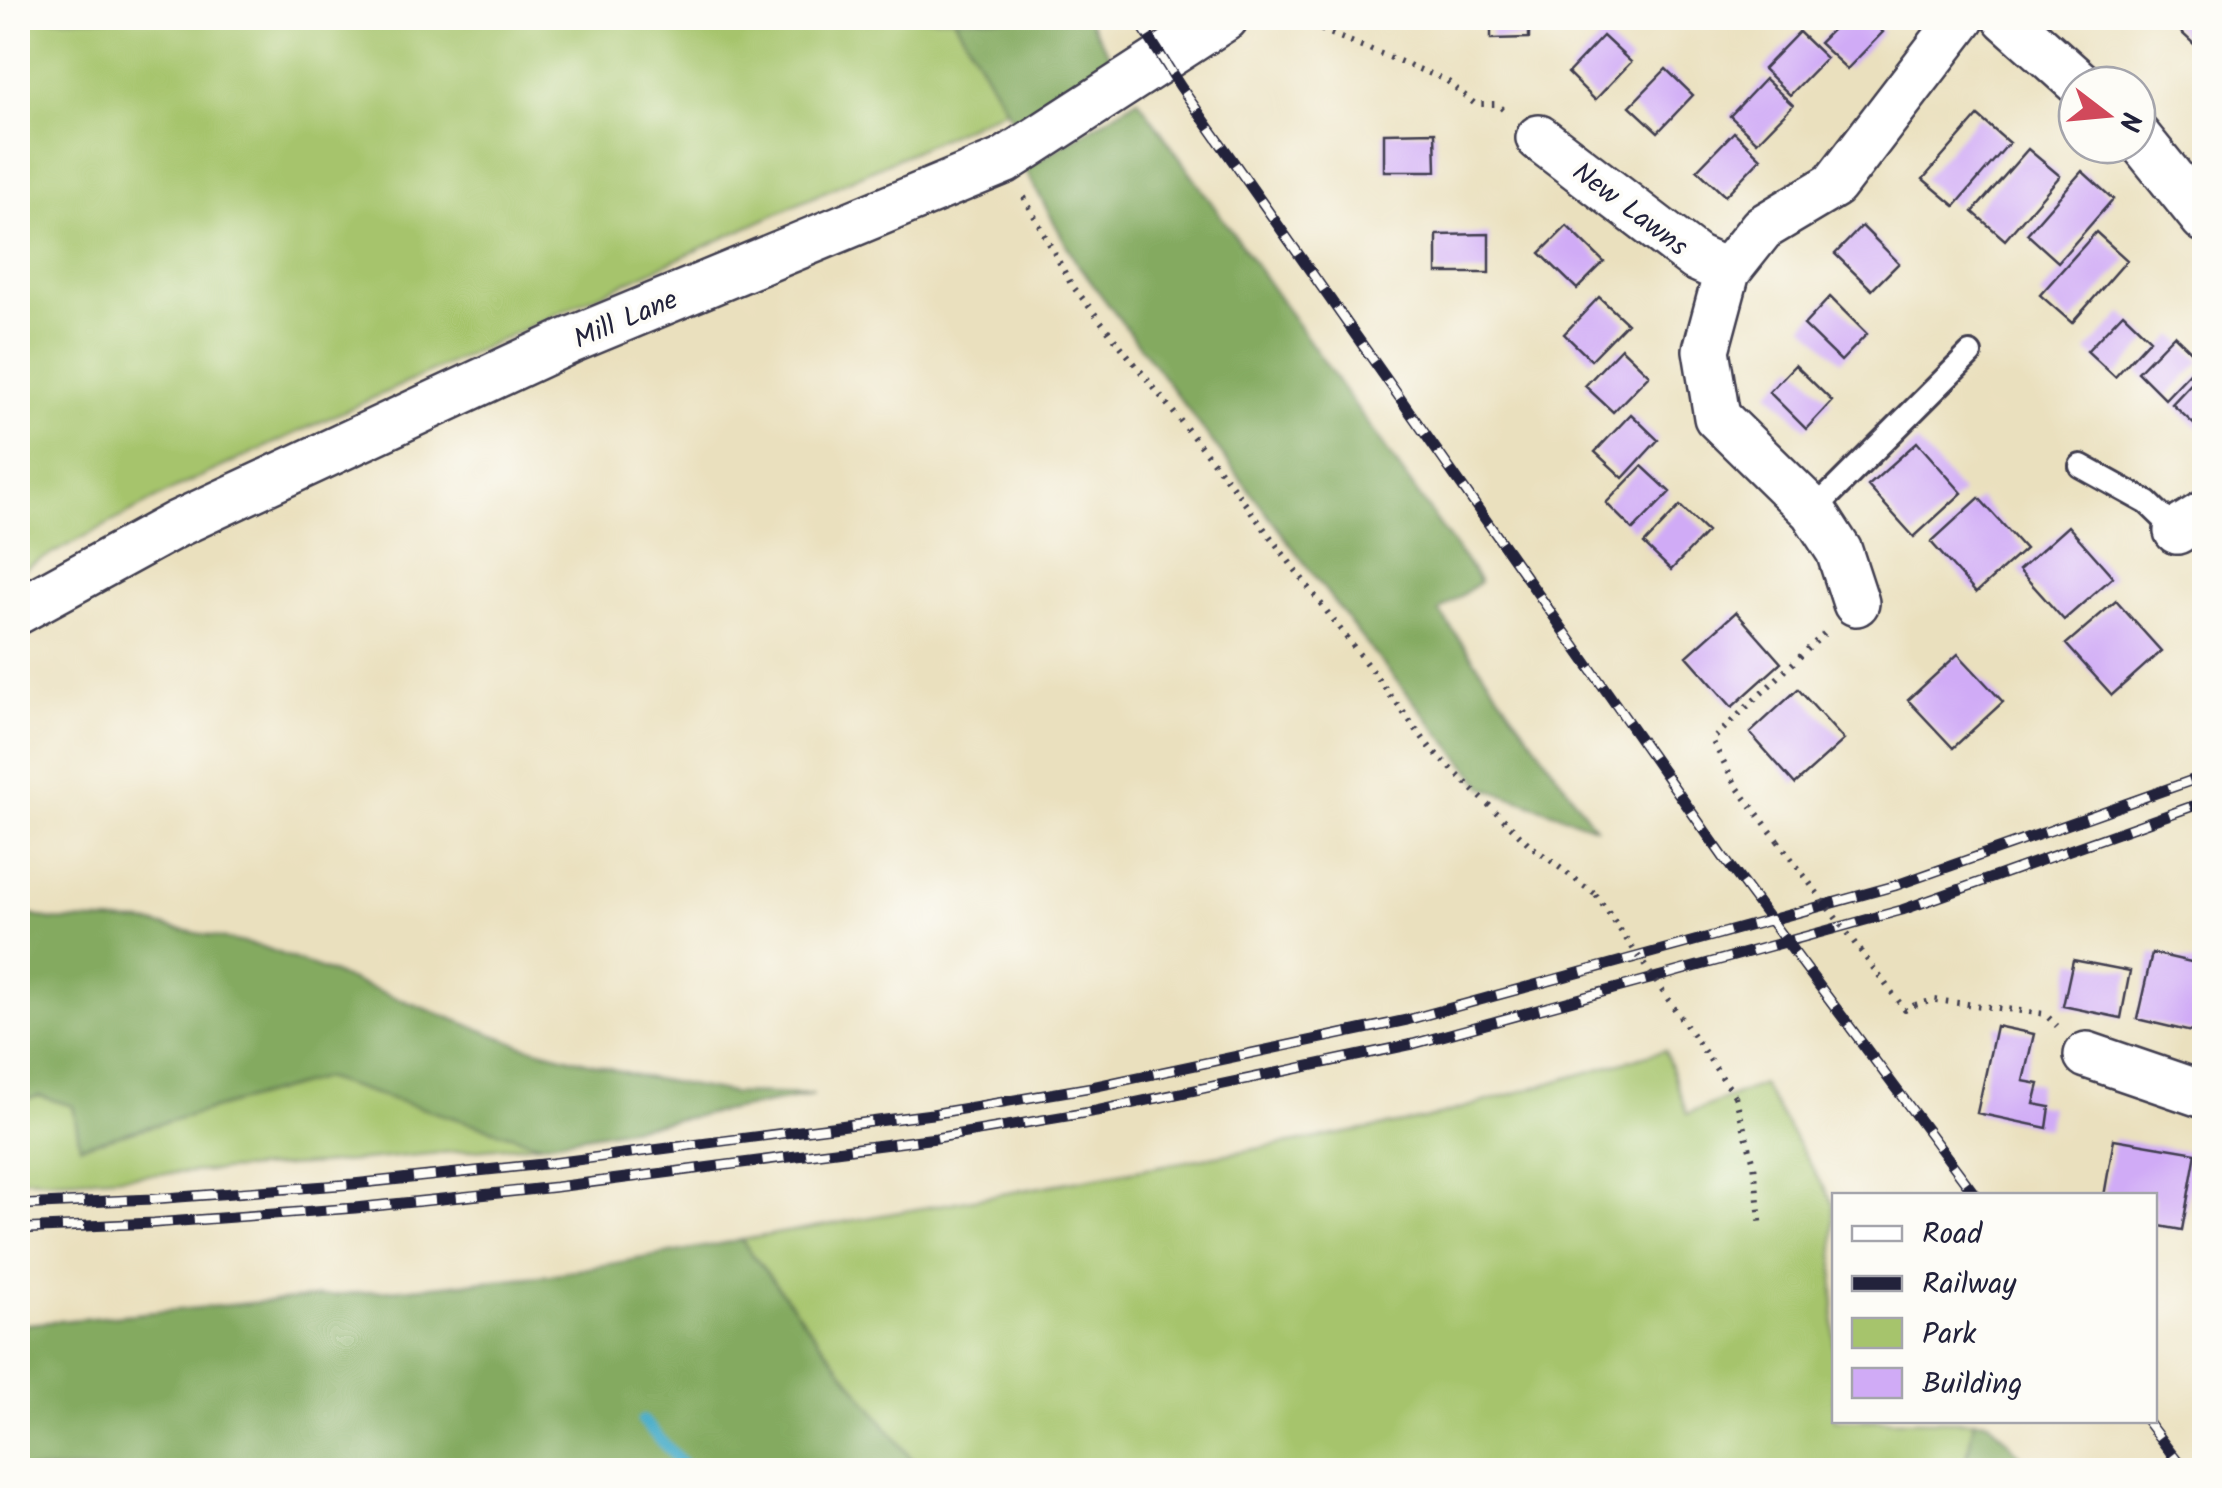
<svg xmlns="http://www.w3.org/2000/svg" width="2222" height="1488" font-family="Kalam,sans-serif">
  <rect width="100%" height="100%" fill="#fdfcf7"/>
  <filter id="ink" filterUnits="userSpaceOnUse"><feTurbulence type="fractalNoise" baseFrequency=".01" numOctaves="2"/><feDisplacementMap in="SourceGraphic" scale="20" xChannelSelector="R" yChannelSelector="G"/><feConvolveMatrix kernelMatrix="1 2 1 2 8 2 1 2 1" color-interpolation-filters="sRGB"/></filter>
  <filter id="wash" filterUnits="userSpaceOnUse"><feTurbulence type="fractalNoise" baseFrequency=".0048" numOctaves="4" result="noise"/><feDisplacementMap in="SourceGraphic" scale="40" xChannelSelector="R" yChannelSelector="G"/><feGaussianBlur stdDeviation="2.25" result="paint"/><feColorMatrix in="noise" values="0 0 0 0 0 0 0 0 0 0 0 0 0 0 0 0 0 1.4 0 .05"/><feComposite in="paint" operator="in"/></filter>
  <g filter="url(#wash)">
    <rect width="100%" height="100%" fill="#eae0be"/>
    <path fill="#a6c46c" stroke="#647354" stroke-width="2.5" d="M 18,18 L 954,18 L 1006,109 L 176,488 L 18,572 Z
      M 1665,1050 L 1687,1114 L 1762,1084 L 1834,1204 L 1834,1420 L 1974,1421 L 1965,1470 L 920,1470 L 741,1240 L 1425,1119 Z
      M 323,1078 L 540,1144 L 320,1164 L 63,1180 L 18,1178 L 18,1101 L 40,1096 L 73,1106 L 81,1146 Z"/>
    <path fill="#84aa60" stroke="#53664e" stroke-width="2.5" d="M 954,18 L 1087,18 L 1117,67 L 1018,130 Z
      M 1138,99 L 1480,582 L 1439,611 L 1595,827 L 1485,788 L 1359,635 L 1076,262 L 1025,169 Z
      M 18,912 L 51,920 L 144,922 L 263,947 L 521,1045 L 639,1076 L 731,1093 L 814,1095 L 540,1144 L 323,1078 L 80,1146 L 73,1106 L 40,1096 L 18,1101 Z
      M 741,1240 L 920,1470 L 18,1470 L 18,1325 L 550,1275 Z
      M 1974,1420 L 1989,1421 L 2034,1470 L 1965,1470 Z"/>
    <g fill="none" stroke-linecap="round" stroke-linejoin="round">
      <path stroke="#4baeca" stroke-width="12" d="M 643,1421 L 688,1470"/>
    </g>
    <g id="blocks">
      <path fill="#d0abf6" d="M 1491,18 L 1529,18 L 1529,38 L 1491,39 Z
        M 1844,18 L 1868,18 L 1883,32 L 1847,69 L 1819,43 Z
        M 2172,18 L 2204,18 L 2204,39 L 2197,47 L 2169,21 Z
        M 1799,32 L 1826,58 L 1790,95 L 1763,69 Z
        M 1603,36 L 1631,62 L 1595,100 L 1568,73 Z
        M 1666,69 L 1693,95 L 1658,132 L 1630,106 Z
        M 1765,79 L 1793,105 L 1757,142 L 1730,116 Z
        M 1978,116 L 2009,143 L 1955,206 L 1923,179 Z
        M 1435,132 L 1436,171 L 1384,171 L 1384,133 Z
        M 1734,132 L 1761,158 L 1725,196 L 1697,170 Z
        M 2028,149 L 2060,176 L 2005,240 L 1973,212 Z
        M 2082,171 L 2113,199 L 2058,262 L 2027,234 Z
        M 1567,226 L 1604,262 L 1577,289 L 1540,253 Z
        M 1862,226 L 1899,263 L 1872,290 L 1835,254 Z
        M 2096,232 L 2127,260 L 2072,323 L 2040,295 Z
        M 1489,234 L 1489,273 L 1437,273 L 1437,235 Z
        M 1599,297 L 1627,323 L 1591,360 L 1564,334 Z
        M 1830,297 L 1867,334 L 1841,361 L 1804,325 Z
        M 2123,313 L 2150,339 L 2115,377 L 2087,351 Z
        M 2174,335 L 2201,361 L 2165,399 L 2138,372 Z
        M 1621,348 L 1649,375 L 1613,412 L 1585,386 Z
        M 1795,365 L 1832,401 L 1806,429 L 1769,392 Z
        M 2204,370 L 2204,425 L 2200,430 L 2172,404 Z
        M 1631,414 L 1658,440 L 1623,478 L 1595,452 Z
        M 1917,442 L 1962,493 L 1914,537 L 1868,486 Z
        M 1642,466 L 1670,492 L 1633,530 L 1606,503 Z
        M 1979,498 L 2025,549 L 1976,593 L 1931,542 Z
        M 1680,506 L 1707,532 L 1671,570 L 1644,544 Z
        M 2068,526 L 2113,577 L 2064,620 L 2019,570 Z
        M 2116,601 L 2161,651 L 2112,695 L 2066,644 Z
        M 1736,612 L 1781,663 L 1732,707 L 1687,656 Z
        M 1958,654 L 2003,702 L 1953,748 L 1908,700 Z
        M 1798,689 L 1844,740 L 1795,784 L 1750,733 Z
        M 2152,953 L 2204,965 L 2204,1035 L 2137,1019 Z
        M 2073,960 L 2130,971 L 2121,1018 L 2063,1006 Z
        M 1996,1026 L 2034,1034 L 2023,1081 L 2039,1084 L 2034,1104 L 2050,1107 L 2047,1128 L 1977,1113 Z
        M 2114,1139 L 2196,1153 L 2182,1230 L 2154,1225 L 2154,1196 L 2104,1196 Z"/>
    </g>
  </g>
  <g filter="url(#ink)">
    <use href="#blocks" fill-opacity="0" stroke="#403e4f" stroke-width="2.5"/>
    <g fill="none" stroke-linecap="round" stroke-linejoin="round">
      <g stroke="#403e4f" stroke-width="28">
        <path id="lane" d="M 2081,466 L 2148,503 L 2177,531
          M 1813,511 L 1970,354"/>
      </g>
      <g stroke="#403e4f" stroke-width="50">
        <path id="street" d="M 2006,18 L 2081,85
          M 2137,136 L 2204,219
          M 1539,138 L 1696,258 L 1727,272
          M 2177,531 L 2204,514
          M 1856,603 L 1839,551 L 1813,511 L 1717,417 L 1706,350 L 1727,272 L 1762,228 L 1834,185 L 1962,18
          M 18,611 L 177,524 L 569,341 L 1004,161 L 1225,18
          M 2087,1055 L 2204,1095"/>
      </g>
      <path stroke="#403e4f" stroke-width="6" stroke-dasharray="2.5 8" stroke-linecap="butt" d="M 1292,18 L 1446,80 L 1475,104 L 1497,104 L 1507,113
        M 1024,197 L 1071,284 L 1222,473 L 1431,749 L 1530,845 L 1596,895
        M 1778,841 L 1737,787 L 1712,740 L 1827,631
        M 1915,1005 L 1935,1000 L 2045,1014 L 2057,1026
        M 1735,1096 L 1754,1164 L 1761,1229"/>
      <use href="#lane" stroke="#fff" stroke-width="22"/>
      <use href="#street" stroke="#fff" stroke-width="45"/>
      <g stroke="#22223b" stroke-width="11">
        <path id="rail" d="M 1137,18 L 1180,86 L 1724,858 L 1976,1196
          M 18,1205 L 152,1199 L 353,1184 L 553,1163 L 932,1114 L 1092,1087 L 1407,1020 L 1894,886 L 2204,776
          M 18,1229 L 154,1223 L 355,1208 L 556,1187 L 936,1138 L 1096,1111 L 1413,1044 L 1902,910 L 2204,802
          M 2146,1420 L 2184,1470"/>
      </g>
      <use href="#rail" stroke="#fdfcf7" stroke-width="8" stroke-dasharray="22" stroke-linecap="butt"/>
      <path stroke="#403e4f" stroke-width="6" stroke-dasharray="2.5 8" stroke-linecap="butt" d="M 1778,841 L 1905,1010 L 1915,1005
        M 1596,895 L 1735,1096"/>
    </g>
  </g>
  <g text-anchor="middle" stroke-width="8" stroke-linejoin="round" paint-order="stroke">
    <g font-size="28" fill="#22223b" stroke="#fdfcf7">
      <text transform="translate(1631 208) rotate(37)" y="10">New Lawns</text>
      <text transform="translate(625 318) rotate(-23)" y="10">Mill Lane</text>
    </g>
  </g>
  <rect width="2222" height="1488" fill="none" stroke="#fdfcf7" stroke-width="60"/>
  <rect x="1832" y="1193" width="325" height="230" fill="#fdfcf7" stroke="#a5a5ac" stroke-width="2.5"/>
  <rect x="1852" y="1226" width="50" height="15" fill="#ffffff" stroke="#a5a5ac" stroke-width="2.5"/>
  <text x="1922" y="1243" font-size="30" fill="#22223b">Road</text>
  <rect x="1852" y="1276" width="50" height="15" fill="#22223b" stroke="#a5a5ac" stroke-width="2.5"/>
  <text x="1922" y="1293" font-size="30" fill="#22223b">Railway</text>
  <rect x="1852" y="1318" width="50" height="30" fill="#a6c46c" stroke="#a5a5ac" stroke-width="2.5"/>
  <text x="1922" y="1343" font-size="30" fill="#22223b">Park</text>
  <rect x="1852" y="1368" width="50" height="30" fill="#d0abf6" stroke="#a5a5ac" stroke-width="2.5"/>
  <text x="1922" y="1393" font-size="30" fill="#22223b">Building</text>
  <g transform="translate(2107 115) rotate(106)"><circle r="48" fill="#fdfcf7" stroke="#a5a5ac" stroke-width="2.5"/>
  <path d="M0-8L18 38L0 25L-18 38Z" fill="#d1495b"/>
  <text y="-15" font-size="28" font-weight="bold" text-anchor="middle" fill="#22223b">N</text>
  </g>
</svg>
